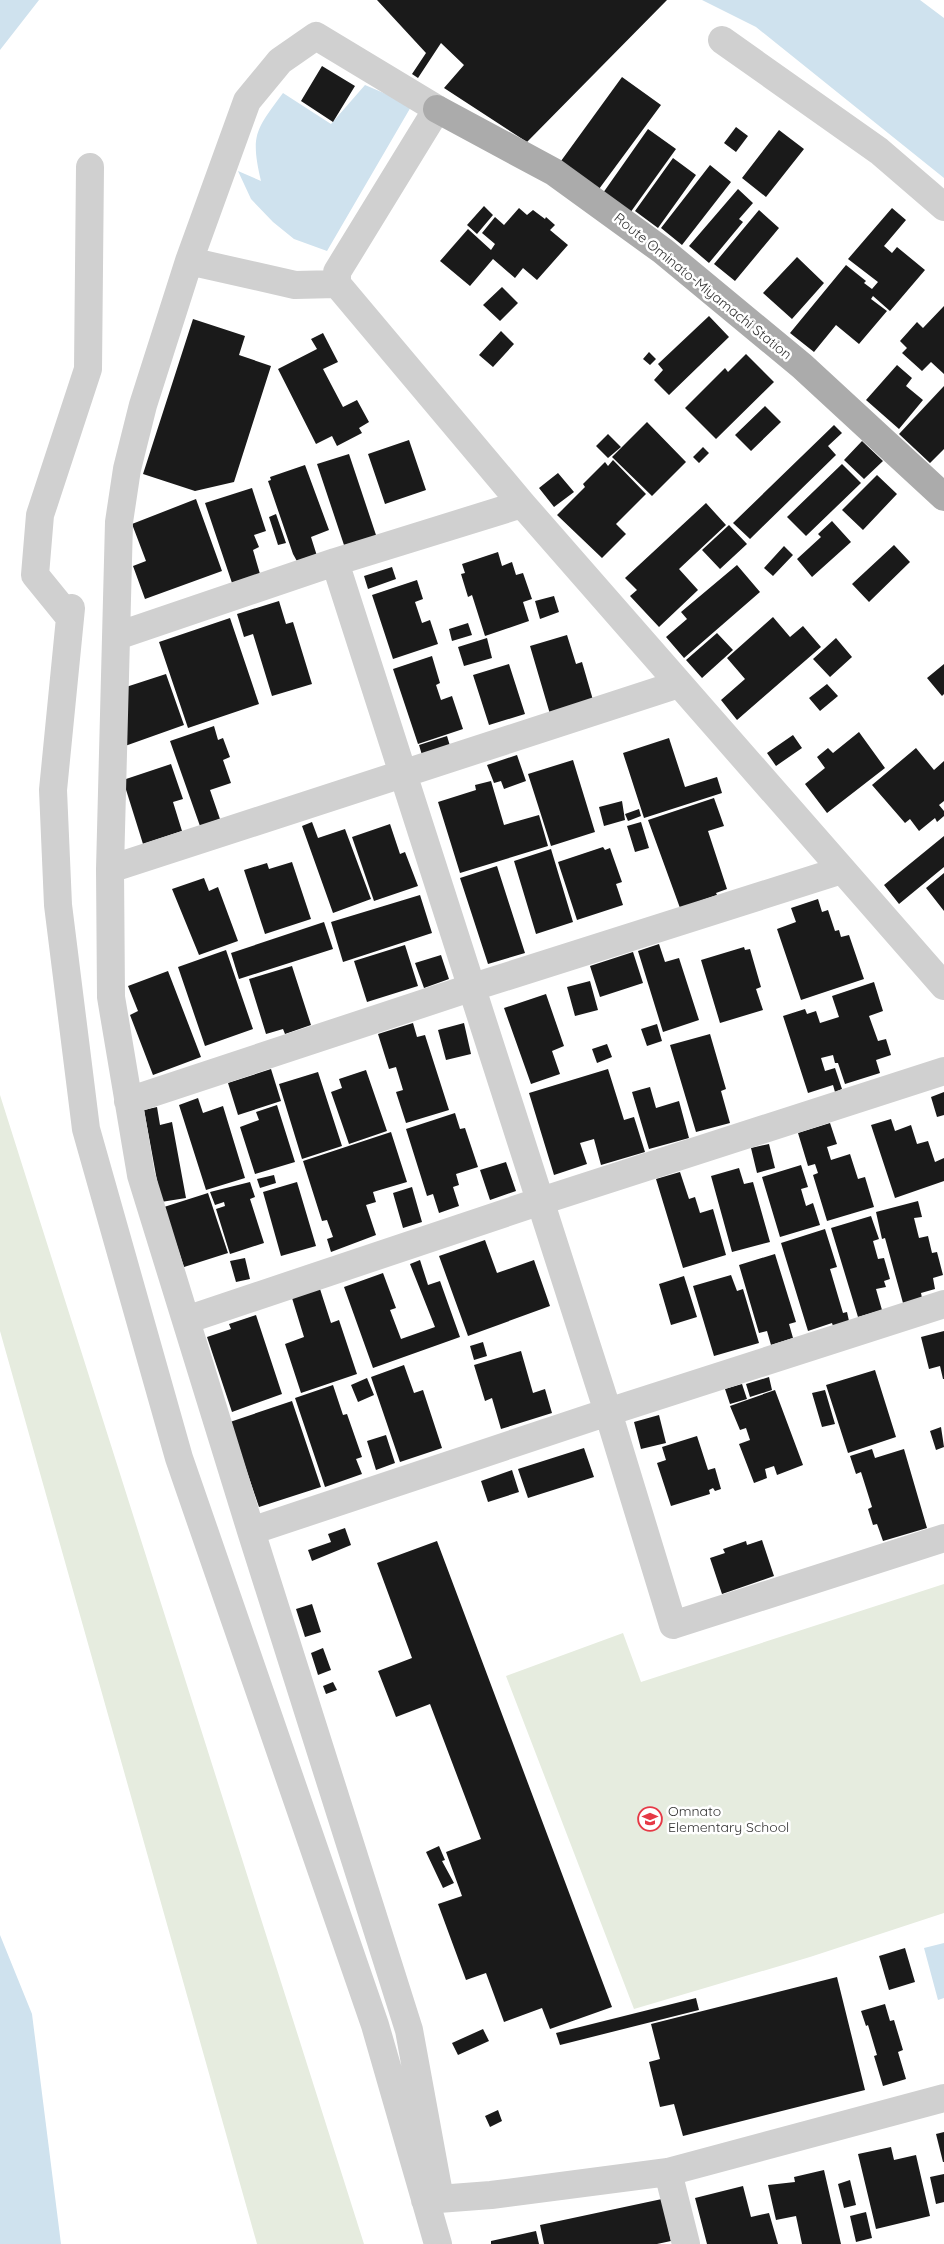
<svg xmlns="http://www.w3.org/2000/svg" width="944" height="2244" font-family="Quicksand,sans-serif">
  <rect width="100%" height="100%" fill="#fff"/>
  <path fill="#e6ecdf" d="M 0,1095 L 364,2244 L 257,2244 L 0,1331 Z
    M 944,1584 L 944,1913 L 810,1957 L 634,2009 L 506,1676 L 623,1633 L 641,1682 Z"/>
  <path fill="#cfe2ee" d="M 0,0 L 39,0 L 0,50 Z
    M 702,0 L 920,0 L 944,18 L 944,178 L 756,27 Z
    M 365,85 L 412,105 L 327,251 L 294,239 L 273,222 L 251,199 L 238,171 L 261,181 C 250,134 256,130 283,93 L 331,124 Z
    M 0,1935 L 32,2014 L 61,2244 L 0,2244 Z
    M 944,1943 L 944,1998 L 938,2000 L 924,1948 Z"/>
  <path fill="#1a1a1a" d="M 377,0 L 667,0 L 527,142 L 444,88 L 464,65 L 441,43 L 418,78 L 412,74 L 426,53 Z
    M 322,66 L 355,86 L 333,122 L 301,101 Z
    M 622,77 L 661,105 L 599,189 L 561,161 Z
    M 736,127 L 748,136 L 736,152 L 724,143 Z
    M 648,129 L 676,149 L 630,213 L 603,193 Z
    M 779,130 L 804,149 L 766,197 L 742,178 Z
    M 673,158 L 696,175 L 658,228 L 635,211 Z
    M 710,165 L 731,182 L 682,245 L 661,228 Z
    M 738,189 L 753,203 L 739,219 L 743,222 L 709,263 L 689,246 Z
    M 484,206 L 493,215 L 477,234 L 467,225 Z
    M 519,208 L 527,215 L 533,210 L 545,219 L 546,217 L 555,225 L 550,230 L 568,245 L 537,280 L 523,268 L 515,278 L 493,259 L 470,286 L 440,261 L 468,229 L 491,250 L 495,244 L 482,233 L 495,217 L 504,225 Z
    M 892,208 L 906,220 L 884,246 L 892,253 L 897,247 L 925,270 L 890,311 L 873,296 L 871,299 L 887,311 L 859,344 L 836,325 L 814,352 L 790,333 L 846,265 L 866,281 L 864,283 L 872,289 L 878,282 L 848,259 Z
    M 759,210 L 779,228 L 735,281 L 714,264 Z
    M 797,257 L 824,283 L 792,319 L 763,293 Z
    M 502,287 L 518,303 L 500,321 L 483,305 Z
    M 944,306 L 944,374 L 931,362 L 922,371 L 902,353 L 907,348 L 900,341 L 917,322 L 923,328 Z
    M 709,316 L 729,337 L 669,395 L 654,380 L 663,370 L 658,364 Z
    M 193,319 L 245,336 L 239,355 L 271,366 L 234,482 L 195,491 L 143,474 Z
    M 501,331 L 514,344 L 493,367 L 479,355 Z
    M 323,333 L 338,362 L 323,369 L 343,407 L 357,400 L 369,422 L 359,428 L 362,433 L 337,446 L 332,436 L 316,444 L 278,369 L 317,349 L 311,339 Z
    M 649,352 L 656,359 L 650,365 L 643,359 Z
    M 746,354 L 774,382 L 716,439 L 685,408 L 725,368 L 728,372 Z
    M 897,365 L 912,378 L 906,386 L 923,400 L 899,429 L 866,400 Z
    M 944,386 L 944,449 L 930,463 L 899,434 Z
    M 765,406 L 781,422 L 751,451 L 735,435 Z
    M 647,422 L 686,462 L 652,496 L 612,457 Z
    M 834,425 L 842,433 L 828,446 L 836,455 L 750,539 L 733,523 Z
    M 608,434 L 621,447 L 608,458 L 596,446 Z
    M 409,440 L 426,490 L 385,504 L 368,454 Z
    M 862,441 L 883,461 L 864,479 L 844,460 Z
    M 703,447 L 709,453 L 699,463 L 693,457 Z
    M 349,454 L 377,538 L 345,548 L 317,464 Z
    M 613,460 L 646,494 L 616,524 L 626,534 L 602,558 L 557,515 L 585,487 L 583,484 L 605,462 L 608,466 Z
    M 842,464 L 861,483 L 806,536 L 787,517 Z
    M 305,465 L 329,530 L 311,537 L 317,556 L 298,563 L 293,554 L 268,481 L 271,480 L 270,477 Z
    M 558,473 L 574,492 L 554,507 L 539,488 Z
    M 877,475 L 897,494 L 863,530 L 842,510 Z
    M 252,488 L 266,531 L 254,535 L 259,547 L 253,550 L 260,574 L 232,583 L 205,503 Z
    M 196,499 L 222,571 L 145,599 L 133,566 L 146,561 L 132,524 Z
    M 706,503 L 726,525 L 679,569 L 698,590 L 659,627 L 630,596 L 637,590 L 625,578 Z
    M 276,514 L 286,543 L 278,545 L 269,517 Z
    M 832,521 L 851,542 L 812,577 L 797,559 L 821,537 L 818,534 Z
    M 729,525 L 747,544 L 720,569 L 702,550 Z
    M 894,545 L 910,562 L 869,602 L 852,584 Z
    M 784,546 L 793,555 L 773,576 L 764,568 Z
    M 498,552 L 502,566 L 512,562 L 516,575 L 523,573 L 532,599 L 523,602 L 529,621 L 485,636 L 472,595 L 468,597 L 461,574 L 465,573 L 462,564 Z
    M 737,565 L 760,592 L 684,658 L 666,637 L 687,619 L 681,612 Z
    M 392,567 L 396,579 L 368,589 L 364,576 Z
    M 417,580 L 423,599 L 415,602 L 422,623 L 430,620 L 438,644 L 393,659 L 372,595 Z
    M 554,596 L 559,612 L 540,619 L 535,601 Z
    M 279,601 L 286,624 L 293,622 L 312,684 L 272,696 L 253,634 L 244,637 L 237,614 Z
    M 773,617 L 790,637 L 803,626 L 821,647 L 737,720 L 721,700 L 745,679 L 727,658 Z
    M 230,618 L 259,704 L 188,728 L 159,642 Z
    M 468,623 L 472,635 L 452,641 L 449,629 Z
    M 717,633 L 733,650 L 702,678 L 686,660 Z
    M 567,635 L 576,664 L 582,662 L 593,700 L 550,714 L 530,646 Z
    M 487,638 L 492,658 L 464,666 L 458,647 Z
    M 836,638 L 852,657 L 830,677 L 813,659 Z
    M 432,656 L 440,683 L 436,685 L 441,700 L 452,696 L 463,729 L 418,744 L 393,669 Z
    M 509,664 L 525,714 L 489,725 L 473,675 Z
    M 944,664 L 944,694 L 942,696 L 927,678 Z
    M 166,674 L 184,725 L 125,746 L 126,687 Z
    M 827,684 L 838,696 L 820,711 L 809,698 Z
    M 214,726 L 218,740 L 223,738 L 230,757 L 223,760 L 231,783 L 210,790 L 220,819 L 200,826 L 170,741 Z
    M 859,732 L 885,768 L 827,813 L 805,784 L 825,768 L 817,757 L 828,748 L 833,753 Z
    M 793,735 L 802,748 L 776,766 L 767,753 Z
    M 447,736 L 450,746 L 422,755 L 419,745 Z
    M 669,738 L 685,787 L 717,777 L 722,793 L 644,818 L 623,753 Z
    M 916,748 L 934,770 L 944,761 L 944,801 L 939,805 L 944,811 L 944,816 L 937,822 L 935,818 L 919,831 L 910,819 L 905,823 L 872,785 Z
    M 517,755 L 526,781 L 504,789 L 501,781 L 494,783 L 487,765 Z
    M 573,760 L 595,832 L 551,846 L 528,774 Z
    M 171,764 L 183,799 L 173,802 L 182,831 L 143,844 L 123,780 Z
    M 491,781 L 504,825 L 539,815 L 548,846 L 460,873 L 438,802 L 476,790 L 475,785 Z
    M 714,798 L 724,826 L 708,831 L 727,889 L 716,893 L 717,895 L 680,908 L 648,820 Z
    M 622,801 L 625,820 L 604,826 L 599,807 Z
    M 639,809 L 641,816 L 628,821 L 625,814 Z
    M 312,822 L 318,838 L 345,829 L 371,899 L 333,913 L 302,826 Z
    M 641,822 L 649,848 L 635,852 L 627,826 Z
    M 390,824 L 400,854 L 405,852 L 418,886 L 374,901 L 352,837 Z
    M 944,836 L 944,867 L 899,904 L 884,885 Z
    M 603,847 L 605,850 L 610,848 L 622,882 L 616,884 L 623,905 L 577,920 L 558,862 Z
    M 551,849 L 573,922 L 536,934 L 514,861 Z
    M 292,862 L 311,919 L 265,934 L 244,870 L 267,863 L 269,869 Z
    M 497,866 L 525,953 L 488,964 L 460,878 Z
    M 944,873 L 944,911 L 926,888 Z
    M 204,878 L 209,891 L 218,887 L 238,941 L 199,955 L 172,889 Z
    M 420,895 L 432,933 L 343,962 L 331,922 Z
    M 818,899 L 822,912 L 828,910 L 835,931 L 839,930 L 841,937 L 849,935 L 864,979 L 801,1000 L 777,929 L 796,922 L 791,908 Z
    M 324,922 L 333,949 L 239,979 L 231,953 Z
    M 659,944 L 665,962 L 679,958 L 699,1020 L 663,1032 L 638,951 Z
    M 405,945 L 418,986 L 367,1002 L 354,961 Z
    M 744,947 L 745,950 L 750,949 L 761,987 L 756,989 L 763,1010 L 720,1023 L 701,960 Z
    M 226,950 L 253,1029 L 205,1046 L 178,967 Z
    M 633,952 L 643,983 L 600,997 L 590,966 Z
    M 441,955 L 449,979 L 424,988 L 415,963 Z
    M 292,966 L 311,1025 L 285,1034 L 283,1029 L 266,1034 L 249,979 Z
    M 168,971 L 201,1057 L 153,1075 L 130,1015 L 138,1011 L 128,986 Z
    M 590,981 L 598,1010 L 575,1016 L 567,987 Z
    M 874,982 L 883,1011 L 869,1016 L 878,1041 L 886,1039 L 891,1055 L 876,1060 L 880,1073 L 845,1084 L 838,1063 L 835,1063 L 833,1055 L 821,1058 L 825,1071 L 835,1068 L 842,1089 L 835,1092 L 833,1085 L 808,1093 L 783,1016 L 805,1009 L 807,1014 L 816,1011 L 820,1023 L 839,1017 L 832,996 Z
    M 546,994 L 564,1046 L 552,1051 L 560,1074 L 531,1084 L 504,1008 Z
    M 413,1023 L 417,1037 L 425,1035 L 449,1110 L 406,1123 L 396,1092 L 403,1090 L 396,1067 L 389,1069 L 378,1034 Z
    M 464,1023 L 471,1054 L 446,1060 L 438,1030 Z
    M 657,1024 L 662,1041 L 647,1046 L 641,1029 Z
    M 710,1034 L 726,1089 L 721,1091 L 730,1123 L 696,1132 L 670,1045 Z
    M 607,1044 L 612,1057 L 597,1063 L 592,1049 Z
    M 271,1069 L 281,1101 L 238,1115 L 228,1083 Z
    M 608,1069 L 624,1120 L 634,1117 L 645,1152 L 601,1165 L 594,1139 L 580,1143 L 587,1164 L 554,1175 L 529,1093 Z
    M 366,1070 L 387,1131 L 349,1144 L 331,1092 L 342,1088 L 339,1079 Z
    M 318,1072 L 342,1146 L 302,1159 L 279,1084 Z
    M 650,1087 L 656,1108 L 679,1101 L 689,1138 L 649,1149 L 632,1092 Z
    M 944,1092 L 944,1115 L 937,1117 L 931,1097 Z
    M 198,1098 L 203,1113 L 223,1106 L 245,1178 L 206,1190 L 179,1105 Z
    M 277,1105 L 295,1162 L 255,1174 L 240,1127 L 259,1120 L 256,1112 Z
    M 157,1107 L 160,1125 L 172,1122 L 186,1198 L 161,1202 L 144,1110 Z
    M 455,1113 L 460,1129 L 465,1128 L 478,1167 L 456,1174 L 459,1185 L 453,1187 L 459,1206 L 439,1213 L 433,1194 L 427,1196 L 406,1129 Z
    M 891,1119 L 895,1131 L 911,1125 L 917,1144 L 928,1141 L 935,1162 L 944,1158 L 944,1181 L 895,1198 L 871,1125 Z
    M 830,1123 L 837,1144 L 827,1147 L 831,1160 L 850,1154 L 858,1179 L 865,1177 L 874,1207 L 827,1221 L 813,1175 L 818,1173 L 815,1164 L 808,1166 L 798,1133 Z
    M 391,1132 L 407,1182 L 373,1192 L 376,1202 L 366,1205 L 376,1235 L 331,1252 L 327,1239 L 333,1237 L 327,1220 L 322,1221 L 303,1161 Z
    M 769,1144 L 775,1168 L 757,1173 L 751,1148 Z
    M 506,1162 L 516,1191 L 490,1200 L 480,1170 Z
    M 801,1165 L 808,1187 L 801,1189 L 806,1206 L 813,1203 L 820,1225 L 780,1237 L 762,1177 Z
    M 739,1168 L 744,1184 L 753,1182 L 770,1242 L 732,1252 L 711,1176 Z
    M 680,1172 L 689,1199 L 695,1197 L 700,1213 L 713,1209 L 726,1255 L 683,1268 L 656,1179 Z
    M 274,1175 L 276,1183 L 260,1188 L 257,1179 Z
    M 250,1182 L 255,1197 L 250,1199 L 264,1243 L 230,1254 L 216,1209 L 225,1206 L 224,1202 L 215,1205 L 210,1192 Z
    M 297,1182 L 316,1246 L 281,1256 L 263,1192 Z
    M 412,1187 L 422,1222 L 403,1228 L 393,1193 Z
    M 208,1193 L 228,1253 L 184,1267 L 164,1207 Z
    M 918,1201 L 922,1217 L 914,1218 L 919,1238 L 928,1236 L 932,1253 L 937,1252 L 943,1275 L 933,1278 L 935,1289 L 921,1293 L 922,1298 L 903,1303 L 885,1238 L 882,1239 L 876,1212 Z
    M 871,1216 L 879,1239 L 873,1241 L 878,1259 L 884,1258 L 890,1279 L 884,1281 L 886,1287 L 876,1289 L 882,1310 L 858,1317 L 831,1228 Z
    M 825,1229 L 837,1267 L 830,1269 L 843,1313 L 847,1312 L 849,1321 L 833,1326 L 832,1323 L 808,1331 L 781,1243 Z
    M 485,1240 L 497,1273 L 534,1260 L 550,1306 L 468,1336 L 439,1256 Z
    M 775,1254 L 796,1322 L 789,1324 L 793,1338 L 771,1345 L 767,1331 L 759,1333 L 739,1265 Z
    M 245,1258 L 250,1279 L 236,1282 L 230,1261 Z
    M 420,1260 L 428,1285 L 440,1281 L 460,1337 L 373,1368 L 344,1287 L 383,1273 L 396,1308 L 390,1310 L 401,1339 L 435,1327 L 410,1264 Z
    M 731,1275 L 737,1291 L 743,1289 L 759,1343 L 714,1356 L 693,1286 Z
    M 684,1276 L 697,1317 L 671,1325 L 659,1284 Z
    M 320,1289 L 331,1323 L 339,1320 L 357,1374 L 301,1393 L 285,1344 L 304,1337 L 292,1298 Z
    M 256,1315 L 282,1394 L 232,1412 L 207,1337 L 231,1329 L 229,1324 Z
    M 944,1331 L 944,1379 L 943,1379 L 940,1366 L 929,1369 L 921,1337 Z
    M 483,1342 L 487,1356 L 474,1360 L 470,1346 Z
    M 521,1351 L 533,1393 L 545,1389 L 552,1413 L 501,1429 L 492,1398 L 485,1401 L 474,1365 Z
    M 404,1365 L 414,1393 L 423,1390 L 442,1448 L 400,1462 L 371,1377 Z
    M 875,1370 L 896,1437 L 848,1453 L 826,1385 Z
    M 769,1377 L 772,1390 L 750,1397 L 746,1384 Z
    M 367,1378 L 374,1395 L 358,1402 L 351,1385 Z
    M 742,1384 L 747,1399 L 730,1404 L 725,1389 Z
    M 333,1385 L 343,1415 L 347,1414 L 362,1457 L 356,1459 L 362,1474 L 325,1487 L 295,1398 Z
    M 775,1390 L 803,1465 L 777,1475 L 774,1466 L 765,1469 L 767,1478 L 754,1483 L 739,1444 L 750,1440 L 746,1428 L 740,1430 L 730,1406 Z
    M 825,1390 L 835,1424 L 822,1427 L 812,1393 Z
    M 292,1401 L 321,1487 L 259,1507 L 230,1422 Z
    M 659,1415 L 666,1443 L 641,1449 L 634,1422 Z
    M 941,1427 L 944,1447 L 936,1450 L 930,1431 Z
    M 386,1435 L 395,1463 L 376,1470 L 367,1441 Z
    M 697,1436 L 708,1470 L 715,1468 L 721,1489 L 715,1491 L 713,1488 L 709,1490 L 710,1494 L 671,1506 L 657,1463 L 666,1460 L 662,1447 Z
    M 584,1448 L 594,1477 L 528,1498 L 518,1469 Z
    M 872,1449 L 875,1458 L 904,1449 L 927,1528 L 883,1541 L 877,1524 L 873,1525 L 868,1509 L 872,1507 L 861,1472 L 856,1474 L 850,1456 Z
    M 512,1470 L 519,1492 L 488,1502 L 481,1481 Z
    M 345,1528 L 351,1545 L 312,1561 L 308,1550 L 331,1542 L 328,1534 Z
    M 762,1540 L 774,1576 L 722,1594 L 710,1558 L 725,1553 L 723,1549 L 746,1541 L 747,1545 Z
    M 437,1541 L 612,2007 L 550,2029 L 542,2008 L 504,2022 L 486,1973 L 466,1980 L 438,1904 L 462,1896 L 446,1852 L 481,1839 L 430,1704 L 396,1717 L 378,1671 L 412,1658 L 377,1563 Z
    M 312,1604 L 321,1632 L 305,1637 L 296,1609 Z
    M 323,1648 L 331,1670 L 318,1675 L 311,1653 Z
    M 333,1682 L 337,1690 L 326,1694 L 323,1686 Z
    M 439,1846 L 445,1860 L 442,1861 L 454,1883 L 443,1888 L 426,1852 Z
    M 905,1948 L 915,1982 L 889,1990 L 879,1956 Z
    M 837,1977 L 865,2090 L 683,2136 L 674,2104 L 660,2107 L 649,2062 L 660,2059 L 651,2024 Z
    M 696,1998 L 699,2010 L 560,2045 L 556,2033 Z
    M 885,2004 L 890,2021 L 894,2020 L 903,2050 L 898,2052 L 906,2079 L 883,2086 L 874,2056 L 877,2055 L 868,2025 L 866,2026 L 861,2011 Z
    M 483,2029 L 489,2041 L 458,2055 L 452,2043 Z
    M 498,2110 L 502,2121 L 490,2127 L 485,2116 Z
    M 944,2132 L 944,2162 L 943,2162 L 936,2134 Z
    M 891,2147 L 894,2160 L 916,2155 L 930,2216 L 876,2229 L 858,2154 Z
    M 824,2170 L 841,2244 L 802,2244 L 796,2216 L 776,2220 L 768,2185 L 795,2182 L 794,2177 Z
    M 944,2174 L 944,2202 L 936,2204 L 930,2177 Z
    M 850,2180 L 856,2205 L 844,2208 L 838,2184 Z
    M 743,2186 L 751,2217 L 769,2213 L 778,2244 L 707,2244 L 695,2198 Z
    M 662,2199 L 671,2241 L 657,2244 L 544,2244 L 540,2225 Z
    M 866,2212 L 872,2238 L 856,2242 L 850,2216 Z
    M 536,2231 L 539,2244 L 491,2244 L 491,2241 Z"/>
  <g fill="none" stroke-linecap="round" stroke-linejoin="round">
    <path stroke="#d0d0d0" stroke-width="28" d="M 722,40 L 879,151 L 944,207
      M 189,261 L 295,285 L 337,284
      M 335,562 L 608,1412 L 673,1625 L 944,1538
      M 71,608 L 53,790 L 58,905 L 86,1129 L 179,1458 L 375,2025 L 438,2244
      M 70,618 L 35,575 L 40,515 L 88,369 L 90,167
      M 117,636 L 335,562 L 522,504
      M 110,869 L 679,684
      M 128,1101 L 470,988 L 842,870
      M 186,1320 L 541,1201 L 944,1071
      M 251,1531 L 608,1412 L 944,1304
      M 668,2172 L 686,2244
      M 440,2199 L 409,2030 L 251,1531 L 141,1175 L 111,997 L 110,869 L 119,522 L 127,469 L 143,405 L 189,261 L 247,101 L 280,61 L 316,36 L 437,109 L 337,272 L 337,284 L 522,504 L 944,986
      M 425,2200 L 491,2195 L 668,2172 L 944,2098"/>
    <path stroke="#ababab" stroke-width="28" d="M 437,109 L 554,172 L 663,251 L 802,366 L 944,497"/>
  </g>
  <defs>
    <g id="school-ring" transform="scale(1.25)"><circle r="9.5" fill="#fff" stroke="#e63946" stroke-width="1.5"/><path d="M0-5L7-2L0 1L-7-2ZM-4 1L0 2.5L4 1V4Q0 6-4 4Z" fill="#e63946"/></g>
  </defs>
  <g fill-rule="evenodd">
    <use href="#school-ring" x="650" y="1819"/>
  </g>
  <g text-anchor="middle" stroke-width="5" stroke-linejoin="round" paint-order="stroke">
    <g font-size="14" fill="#333" stroke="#fff">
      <text transform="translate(703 286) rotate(39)" y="5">Route Ominato-Miyamachi Station</text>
    </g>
    <g font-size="14" fill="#333" stroke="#fff" text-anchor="start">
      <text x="668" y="1816">Omnato<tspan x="668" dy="16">Elementary School</tspan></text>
    </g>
  </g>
</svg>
